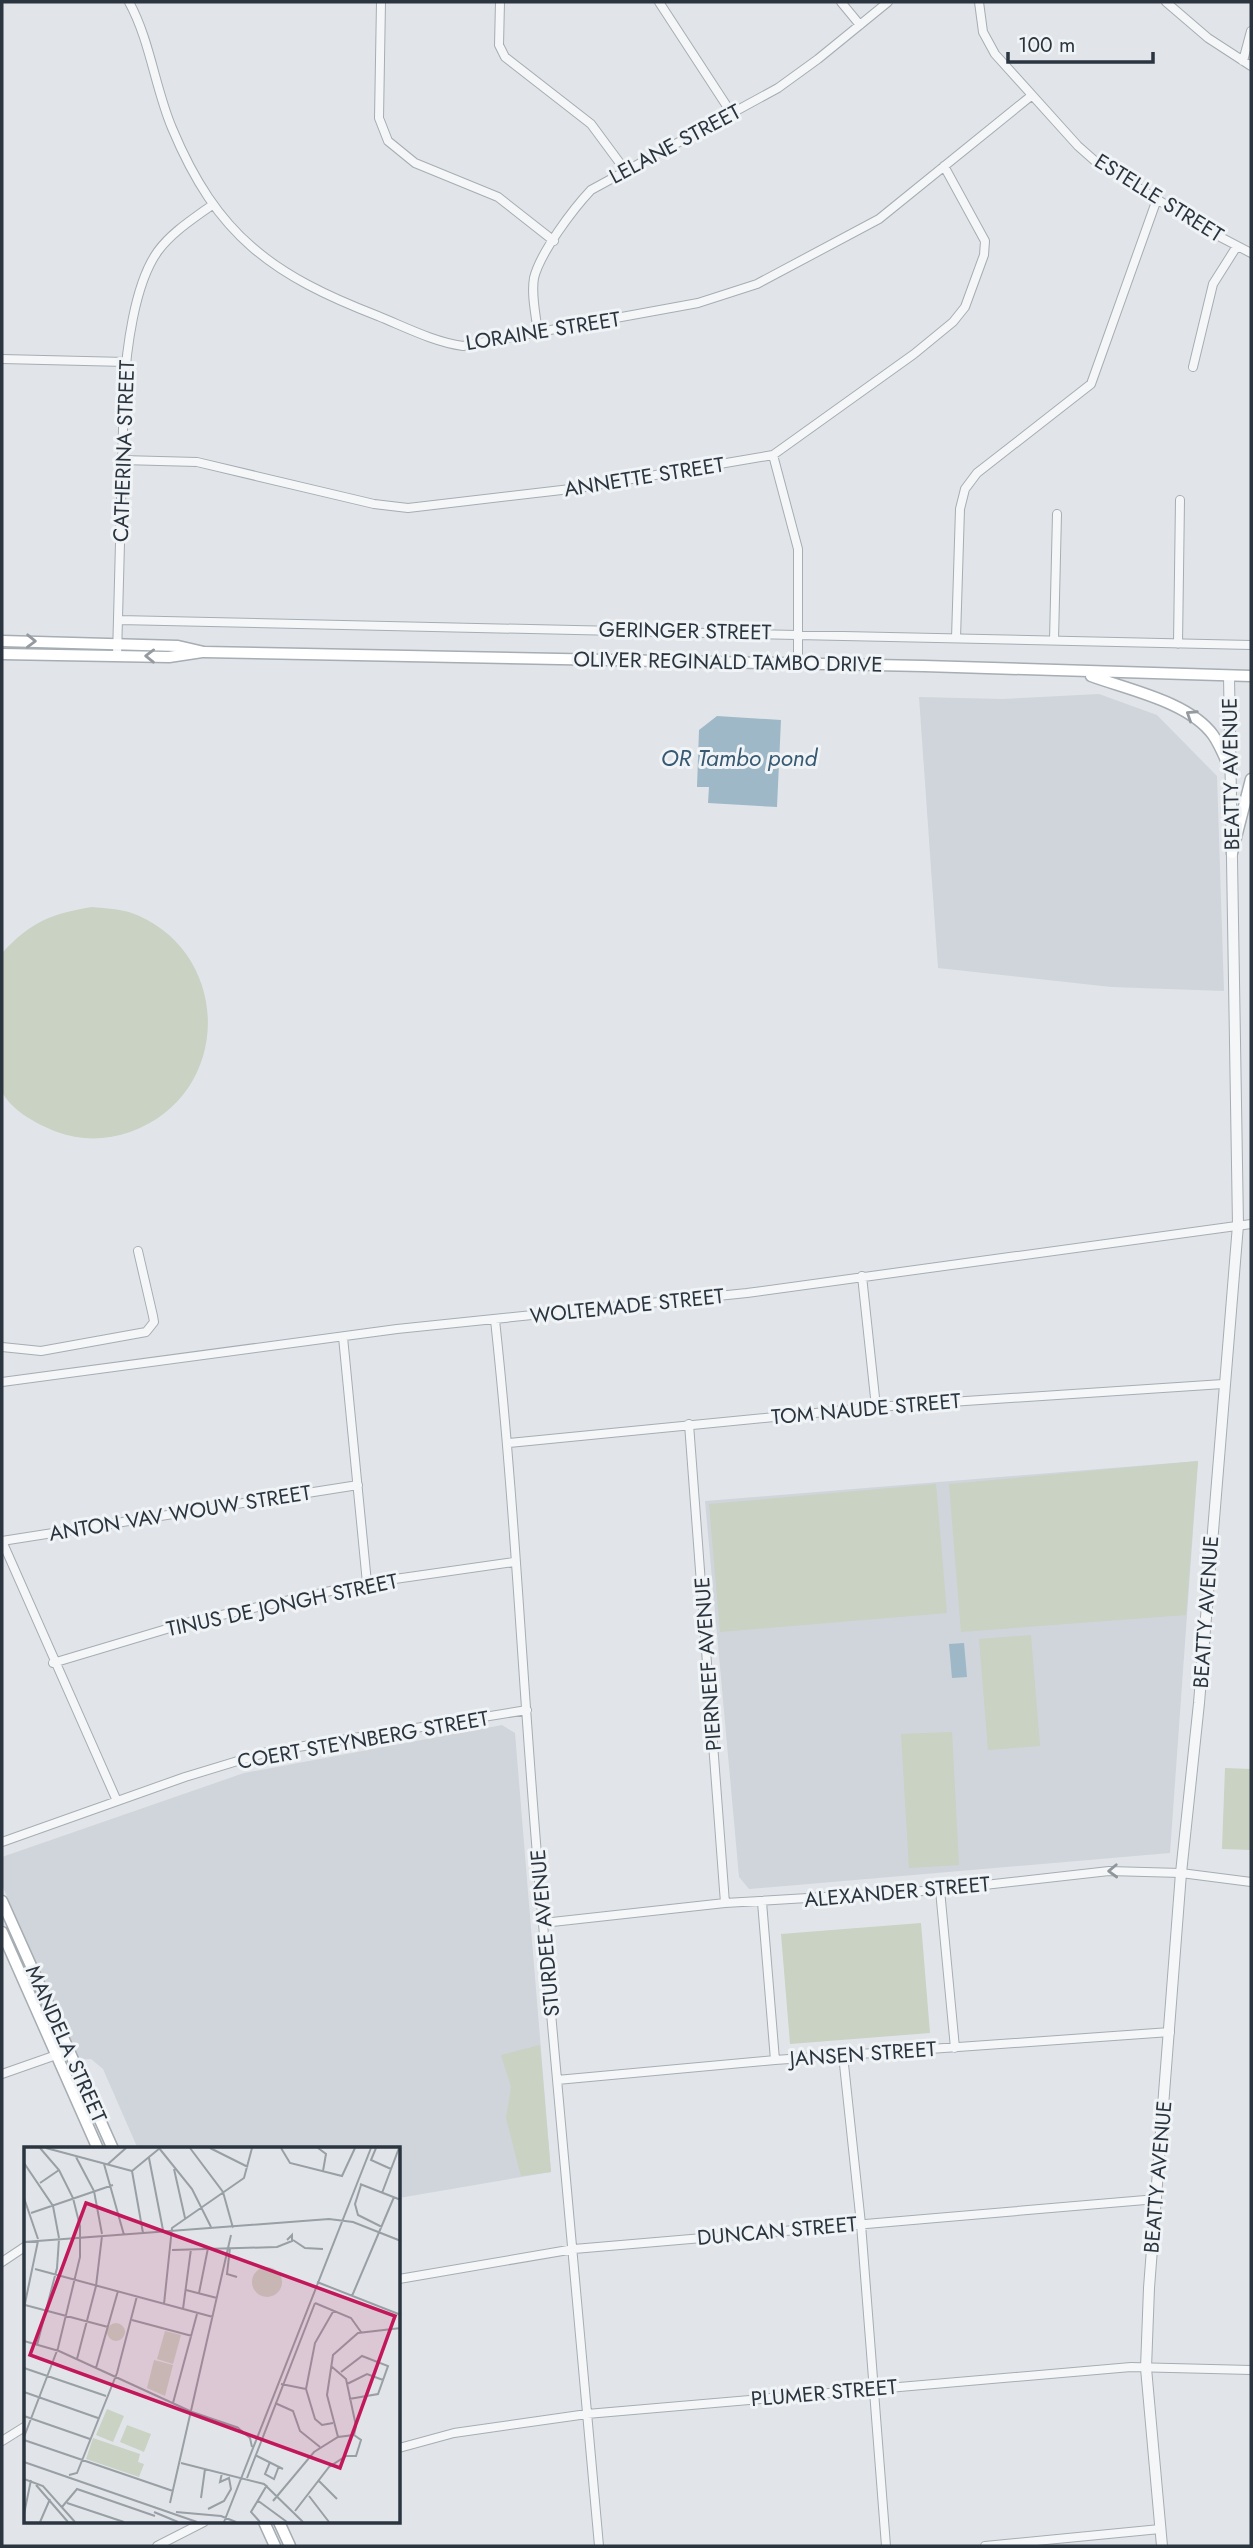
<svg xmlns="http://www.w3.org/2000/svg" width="1253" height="2548" font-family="Jost,sans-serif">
  <rect width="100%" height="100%" fill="#e1e5e9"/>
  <path fill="#cfd5db" d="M 1099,694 L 1157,715 L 1217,776 L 1224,991 L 1111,987 L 938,968 L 919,697 L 1003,699 Z
    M 1198,1461 L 1170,1853 L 749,1889 L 739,1877 L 705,1501 Z
    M 502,1725 L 515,1733 L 551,2172 L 399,2198 L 399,2149 L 138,2149 L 103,2069 L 91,2059 L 78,2060 L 2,1885 L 2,1857 L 244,1773 Z"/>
  <path fill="#c9d2c3" d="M 92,907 C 103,908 117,909 129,912 C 233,948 235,1095 130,1132 C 107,1140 81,1141 57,1132 C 37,1124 13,1112 2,1092 L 2,953 C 31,922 50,914 92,907 Z
    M 1198,1461 L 1186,1615 L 961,1632 L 949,1484 Z
    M 936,1484 L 947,1613 L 720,1632 L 709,1504 Z
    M 1031,1635 L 1040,1746 L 988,1750 L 979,1639 Z
    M 952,1732 L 959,1865 L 909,1868 L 901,1734 Z
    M 1225,1768 L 1251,1769 L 1251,1850 L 1222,1849 Z
    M 921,1923 L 930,2033 L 790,2044 L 781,1934 Z
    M 540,2045 L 551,2172 L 521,2176 L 506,2118 L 511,2087 L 501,2055 Z"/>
  <path fill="#9eb8c7" d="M 717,716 L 781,720 L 777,807 L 708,803 L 709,787 L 697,787 L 699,730 Z
    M 964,1643 L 967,1677 L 952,1678 L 949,1644 Z"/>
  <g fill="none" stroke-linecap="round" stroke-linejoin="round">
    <g stroke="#a6adb3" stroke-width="10">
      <path id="minor" d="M 129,2 C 150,40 155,88 172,128 C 217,236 272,275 378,316 C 405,327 434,342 463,346 L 698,303 L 757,284 L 879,219 L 1031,96
        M 381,2 L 379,118 L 388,141 L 415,163 L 498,197 L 554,241
        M 500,2 L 499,45 L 505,57 L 591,124 L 625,170
        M 659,2 L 732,114
        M 841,2 L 860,25
        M 979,2 L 983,32 L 995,54 L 1078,146 L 1095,161 L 1205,229 L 1251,253
        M 1166,2 L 1208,38 L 1251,66
        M 1243,61 L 1251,31
        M 538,333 C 536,316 531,295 534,278 C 540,253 573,209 591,190 L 778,88 L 818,59 L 888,2
        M 2,359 L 126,362
        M 1193,367 L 1213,284 L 1237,246
        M 773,455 L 798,549 L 798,664
        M 122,460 L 197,462 L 374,504 L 408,508 L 579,488 L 773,455 L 914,354 L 953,322 L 965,307 L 984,255 L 985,241 L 944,166
        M 119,620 L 1251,645
        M 956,638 L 960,509 L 965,489 L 977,473 L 1091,384 L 1157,199
        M 1054,640 L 1057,514
        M 1178,644 L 1180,500
        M 117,656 L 124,392 C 126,352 134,284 158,251 C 172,232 193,219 212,205
        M 862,1276 L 876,1407
        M 495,1320 C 517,1521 524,1723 543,1924 C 561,2131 581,2339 599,2546
        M 343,1337 L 367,1583
        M 2,1347 L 41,1351 L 146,1332 L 154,1322 L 153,1316 L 138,1251
        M 2,1382 L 397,1329 L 747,1293 L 1251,1224
        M 689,1424 L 725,1903
        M 509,1443 L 876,1407 L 1223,1384
        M 2,1541 L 358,1485
        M 2,1541 L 117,1801
        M 53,1663 L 190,1622 L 367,1583 L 514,1562
        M 2,1842 L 185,1777 L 267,1752 L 527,1710
        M 940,1890 L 955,2048
        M 762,1902 L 775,2060
        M 543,1923 L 725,1903 L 940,1890 L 1109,1871 L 1181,1873 L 1251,1882
        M 843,2055 L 861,2224 L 886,2546
        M 2,2074 L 62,2053
        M 557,2080 L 775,2060 L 1170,2032
        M 2,2262 L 26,2246
        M 399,2279 L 574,2249 L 1157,2199
        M 2,2441 L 26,2426
        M 399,2448 L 454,2433 L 587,2414 L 1131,2367 L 1251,2370
        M 157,2546 L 204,2522
        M 985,2546 L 1160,2529"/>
    </g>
    <g stroke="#a6adb3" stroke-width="12">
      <path id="tertiary" d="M 1162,2546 L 1146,2368 L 1149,2288 L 1181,1873 L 1199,1703 L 1238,1225 L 1229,676"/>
    </g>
    <g stroke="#a6adb3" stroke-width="13">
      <path id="secondary" d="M 2,641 L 178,646 L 204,652 L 924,666 L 1251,676
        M 2,654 L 169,657 L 202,652
        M 1091,676 C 1129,690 1189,702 1213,735 C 1220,745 1225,758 1230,769
        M 1232,853 L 1251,779
        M 2,1901 L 113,2149
        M 2,1932 L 98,2149
        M 264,2522 L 275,2546
        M 279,2522 L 290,2546"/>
    </g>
    <use href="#minor" stroke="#f4f6f7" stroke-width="8"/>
    <use href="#tertiary" stroke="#f4f6f7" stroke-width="10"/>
    <use href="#secondary" stroke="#fff" stroke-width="10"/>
  </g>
  <defs><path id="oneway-chevron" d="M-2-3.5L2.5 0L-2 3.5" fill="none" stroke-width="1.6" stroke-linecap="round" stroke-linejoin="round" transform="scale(1.75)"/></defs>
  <g stroke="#949aa0">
    <use href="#oneway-chevron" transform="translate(31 641) rotate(1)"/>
    <use href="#oneway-chevron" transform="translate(150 656) rotate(-179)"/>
    <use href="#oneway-chevron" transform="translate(1191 715) rotate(-147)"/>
  </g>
  <use stroke="#8f969c" href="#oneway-chevron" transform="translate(1113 1871) rotate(178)"/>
  <g text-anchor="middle" stroke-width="6" stroke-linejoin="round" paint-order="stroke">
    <g font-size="21" fill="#2a3540" stroke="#f1f4f6">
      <text transform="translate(675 144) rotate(-28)" y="7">LELANE STREET</text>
      <text transform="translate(1159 198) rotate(32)" y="7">ESTELLE STREET</text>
      <text transform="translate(543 331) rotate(-9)" y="7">LORAINE STREET</text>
      <text transform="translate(124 451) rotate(-88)" y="7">CATHERINA STREET</text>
      <text transform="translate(644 477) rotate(-9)" y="7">ANNETTE STREET</text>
      <text transform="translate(685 631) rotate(1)" y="7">GERINGER STREET</text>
      <text transform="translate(728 662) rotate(1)" y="7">OLIVER REGINALD TAMBO DRIVE</text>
      <text transform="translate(1231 774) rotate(-91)" y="7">BEATTY AVENUE</text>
      <text transform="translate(627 1306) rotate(-6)" y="7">WOLTEMADE STREET</text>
      <text transform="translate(866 1409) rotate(-5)" y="7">TOM NAUDE STREET</text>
      <text transform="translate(180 1513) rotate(-9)" y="7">ANTON VAV WOUW STREET</text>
      <text transform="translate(282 1605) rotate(-12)" y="7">TINUS DE JONGH STREET</text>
      <text transform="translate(1206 1612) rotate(-86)" y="7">BEATTY AVENUE</text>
      <text transform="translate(708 1664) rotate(-94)" y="7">PIERNEEF AVENUE</text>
      <text transform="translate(363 1740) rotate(-10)" y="7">COERT STEYNBERG STREET</text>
      <text transform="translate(897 1892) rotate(-5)" y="7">ALEXANDER STREET</text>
      <text transform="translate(545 1933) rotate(-95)" y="7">STURDEE AVENUE</text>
      <text transform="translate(66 2044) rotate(66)" y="7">MANDELA STREET</text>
      <text transform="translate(863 2054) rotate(-4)" y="7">JANSEN STREET</text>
      <text transform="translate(1158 2177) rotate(-85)" y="7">BEATTY AVENUE</text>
      <text transform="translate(777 2231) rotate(-5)" y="7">DUNCAN STREET</text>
      <text transform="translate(824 2393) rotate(-5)" y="7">PLUMER STREET</text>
    </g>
    <g font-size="23" font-style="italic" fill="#375972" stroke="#f1f4f6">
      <text x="739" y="766">OR Tambo pond</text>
    </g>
  </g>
  <g transform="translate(24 2147)">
    <rect width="376" height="376" fill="#e1e5e9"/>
    <path d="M228 135a15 15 0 1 1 30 0a15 15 0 1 1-30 0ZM83 185a9 9 0 1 1 18 0a9 9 0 1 1-18 0ZM 141,184 L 157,188 L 149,217 L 133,212 ZM 130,213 L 149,218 L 141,249 L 123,241 ZM 83,262 L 100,269 L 89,295 L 72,288 ZM 103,278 L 127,287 L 120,305 L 96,295 ZM 69,291 L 116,307 L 114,315 L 120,317 L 115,330 L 62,312 Z" fill="#c9d2c3"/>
    <path fill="none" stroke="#989fa5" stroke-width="2" d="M 22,1 L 108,24M 135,1 L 168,42 L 187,80M 166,1 L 199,45 L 209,81M 186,1 L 224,20M 257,1 L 266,16 L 318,29 L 331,1M 294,1 L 302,7 L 299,24M 352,1 L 347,13 L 367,22M 52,10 L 70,44 L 78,87M 125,11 L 139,83M 0,16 L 29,59 L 35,91M 80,17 L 100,88M 84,17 L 102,1M 150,22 L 161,71M 108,24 L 119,86M 108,24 L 136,1M 16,36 L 35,23M 336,37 L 377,53M 337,38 L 331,57 L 334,68 L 358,80M 358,46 L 375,1M 0,51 L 14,92M 7,66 L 89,38M 269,93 L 281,101 L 299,102M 0,95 L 305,72 L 329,75 L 377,94M 206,101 L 203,127 L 213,130M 148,103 L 253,100 L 268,94 L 268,88 L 263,93M 11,122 L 189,170M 293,135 L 377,168M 162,143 L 193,151M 175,146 L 184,101M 328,149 L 370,50M 291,156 L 327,171 L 337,185M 140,157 L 148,81 L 220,31 L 228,1M 1,158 L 84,180M 0,161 L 14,94M 159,162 L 167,102M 108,173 L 168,189M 0,194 L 35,204 L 168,265 L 215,281M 13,198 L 33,121 L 35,92M 53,212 L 72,139 L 78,89M 307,219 L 322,232 L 332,279 L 330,288M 0,221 L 82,249M 72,221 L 94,144M 317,225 L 338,209 L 364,219 L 354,247 L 325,252M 257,237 L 282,242M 323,237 L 343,227 L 359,233M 0,245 L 74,271M 149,256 L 173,167M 251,256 L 269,264 L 276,284 L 296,300M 0,269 L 66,292M 309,276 L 298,278 L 291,272 L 282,242 L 291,196 L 310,163M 213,280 L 226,291 L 228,300M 0,290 L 34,201 L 56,110 L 56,79 L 49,51 L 35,23 L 16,1M 314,290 L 303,248 L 309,208 L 334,186 L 377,181M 0,293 L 149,344M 231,308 L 259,322M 0,315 L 173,375M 246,315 L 241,327 L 250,332 L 255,319M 157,316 L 240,337 L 279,375M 45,328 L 53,326 L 93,226 L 113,149M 223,331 L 291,156M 0,332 L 19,339 L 51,375M 295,334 L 313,352M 12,338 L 44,375M 285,349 L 305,375M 177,351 L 181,322M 233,353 L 263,375M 249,354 L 290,305 L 314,290 L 330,288M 43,356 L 100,375M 146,356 L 207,88M 38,360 L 53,342 L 131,369M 184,362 L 200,354 L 207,342 L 205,331 L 196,335 L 198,326M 271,364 L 305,320 L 322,309 L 332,309 L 337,293 L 330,288M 130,365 L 154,375M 152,365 L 197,369 L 212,375M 0,367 L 7,333M 16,375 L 26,352M 200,375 L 347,1M 236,375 L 227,365 L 243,338"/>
    <path fill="#c2185b" fill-opacity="0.15" stroke="#c2185b" stroke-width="3.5" d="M 62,56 L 371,169 L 316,321 L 6,208 Z"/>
    <rect width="376" height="376" fill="none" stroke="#2a3540" stroke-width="3.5"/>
  </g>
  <rect width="1253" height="2548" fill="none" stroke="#2a3540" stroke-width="7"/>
  <path d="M1008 52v10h145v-10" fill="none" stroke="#2a3540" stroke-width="3.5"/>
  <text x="1018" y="52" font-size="21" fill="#2a3540" stroke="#f1f4f6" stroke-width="5" paint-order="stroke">100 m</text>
</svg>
